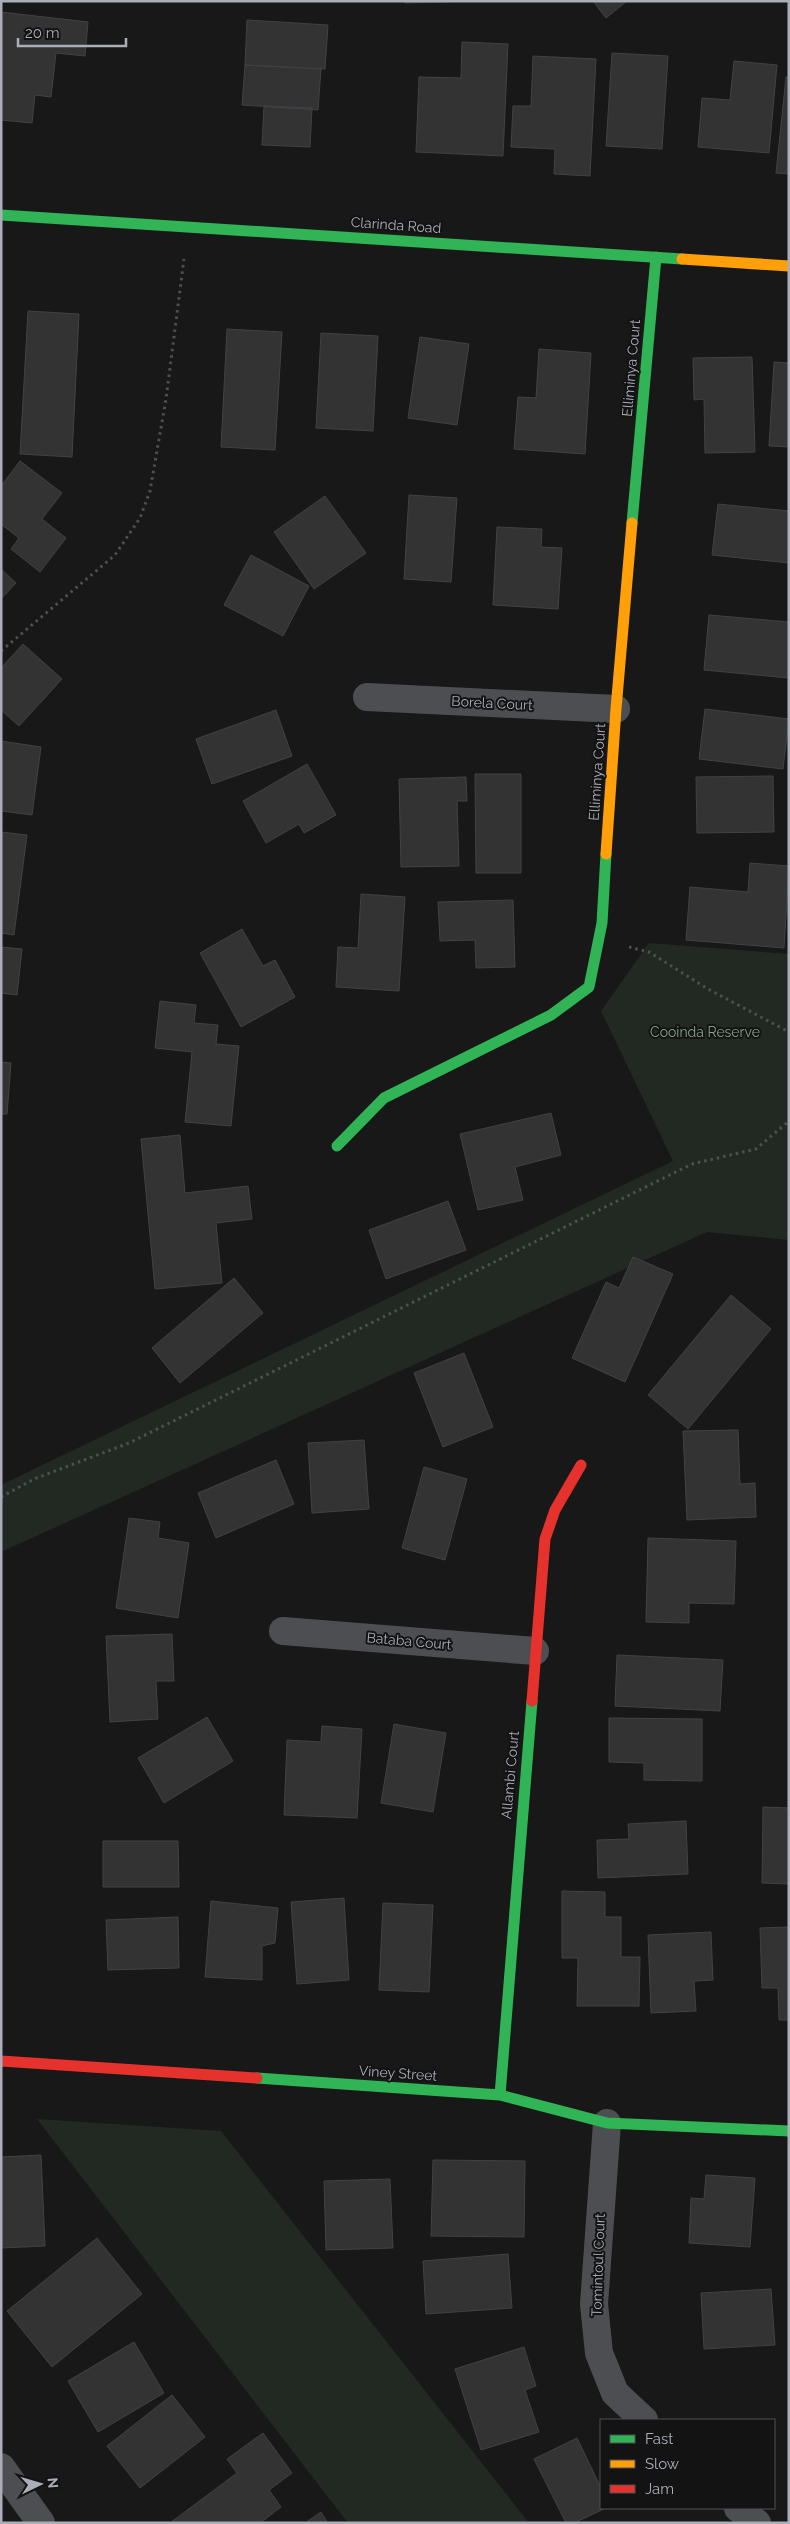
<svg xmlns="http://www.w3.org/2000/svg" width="790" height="2524" font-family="Raleway,sans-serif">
  <rect width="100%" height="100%" fill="#181819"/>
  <path fill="#222923" d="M 649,943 L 789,954 L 789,1240 L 707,1232 L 1,1552 L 1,1485 L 673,1161 L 601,1011 Z
    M 37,2119 L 221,2131 L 529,2523 L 348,2523 Z"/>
  <path fill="#333334" stroke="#414245" d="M 405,1 L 475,1 L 405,3 Z
    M 593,1 L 627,1 L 606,18 Z
    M 1,12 L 88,22 L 85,56 L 56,53 L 51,97 L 35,95 L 32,123 L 1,120 Z
    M 247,20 L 328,25 L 325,69 L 245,65 Z
    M 462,42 L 508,44 L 503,156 L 416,152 L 419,77 L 461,78 Z
    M 612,53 L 668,56 L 662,149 L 606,146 Z
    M 533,56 L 596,59 L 590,176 L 554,174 L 555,149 L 511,147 L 513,106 L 531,106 Z
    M 734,61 L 777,65 L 769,153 L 698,147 L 702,98 L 730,100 Z
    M 245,65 L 321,69 L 318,110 L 242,105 Z
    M 786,77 L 789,77 L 789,174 L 776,173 Z
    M 264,106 L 312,108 L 310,147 L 262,145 Z
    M 28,311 L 79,314 L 72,457 L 20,454 Z
    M 227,329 L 282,332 L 275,450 L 221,447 Z
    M 321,333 L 378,336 L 373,431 L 316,428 Z
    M 420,337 L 469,344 L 457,425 L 408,418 Z
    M 539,349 L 591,353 L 585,454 L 514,449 L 518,397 L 536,398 Z
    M 752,357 L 755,452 L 705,453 L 704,399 L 694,400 L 693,358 Z
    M 774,362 L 789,363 L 789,447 L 769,446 Z
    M 20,461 L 62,493 L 42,519 L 66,538 L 40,572 L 11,549 L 19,538 L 1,524 L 1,486 Z
    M 409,495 L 457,498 L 451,582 L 404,579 Z
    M 325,496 L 366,553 L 314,589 L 274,532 Z
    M 718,504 L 789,511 L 789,563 L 712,555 Z
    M 497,527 L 542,529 L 541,547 L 562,548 L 558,609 L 493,605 Z
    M 251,555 L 309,586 L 283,636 L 224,605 Z
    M 1,569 L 16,583 L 1,599 Z
    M 709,615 L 789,622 L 789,678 L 704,670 Z
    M 23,644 L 62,679 L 19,726 L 1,710 L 1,668 Z
    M 705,709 L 789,719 L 783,769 L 699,759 Z
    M 276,710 L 292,756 L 212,784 L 196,739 Z
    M 1,741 L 41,747 L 32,815 L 1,811 Z
    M 307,764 L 336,815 L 304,833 L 299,824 L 266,843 L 243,801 Z
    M 475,774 L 521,774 L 521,873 L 476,873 Z
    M 773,776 L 774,832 L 697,833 L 696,777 Z
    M 466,777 L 467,801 L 457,801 L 459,866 L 401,867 L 399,779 Z
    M 1,832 L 27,835 L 14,935 L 1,933 Z
    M 750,863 L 789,866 L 784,948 L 686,940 L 690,887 L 748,892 Z
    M 361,894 L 405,897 L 399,991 L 336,987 L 338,947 L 358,948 Z
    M 513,900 L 515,967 L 476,968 L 475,940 L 440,941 L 438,902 Z
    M 242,929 L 263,966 L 275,960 L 295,997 L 241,1027 L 200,953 Z
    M 1,947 L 22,949 L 17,995 L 1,993 Z
    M 160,1001 L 196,1005 L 194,1023 L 218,1025 L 216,1044 L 239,1046 L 231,1126 L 185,1122 L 192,1052 L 155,1048 Z
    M 1,1062 L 11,1063 L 7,1114 L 1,1114 Z
    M 551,1113 L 561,1155 L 515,1167 L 523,1200 L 478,1210 L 460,1134 Z
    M 180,1135 L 185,1193 L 248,1186 L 252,1219 L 216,1223 L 222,1283 L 155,1289 L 141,1139 Z
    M 448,1201 L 466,1250 L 386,1279 L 369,1230 Z
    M 633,1257 L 673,1274 L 625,1382 L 572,1358 L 606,1282 L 619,1288 Z
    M 234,1278 L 263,1313 L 180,1383 L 152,1348 Z
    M 731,1295 L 771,1329 L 688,1429 L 648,1395 Z
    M 464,1353 L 493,1427 L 443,1447 L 414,1373 Z
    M 738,1430 L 740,1484 L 755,1483 L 756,1517 L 687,1520 L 683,1431 Z
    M 364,1440 L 369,1509 L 312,1513 L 308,1443 Z
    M 276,1460 L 294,1504 L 216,1538 L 198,1493 Z
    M 424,1467 L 467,1479 L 445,1560 L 402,1548 Z
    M 129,1518 L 160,1522 L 158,1538 L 189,1543 L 178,1618 L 116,1608 Z
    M 648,1538 L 736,1541 L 734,1604 L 689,1603 L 689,1623 L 646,1622 Z
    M 172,1634 L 174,1681 L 156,1681 L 158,1719 L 110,1722 L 106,1636 Z
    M 617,1655 L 723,1660 L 720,1711 L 615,1706 Z
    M 207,1717 L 233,1761 L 164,1803 L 138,1758 Z
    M 609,1718 L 702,1719 L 702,1781 L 644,1780 L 644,1763 L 609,1762 Z
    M 394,1724 L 446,1733 L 433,1812 L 381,1803 Z
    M 322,1726 L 362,1729 L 357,1818 L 284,1815 L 287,1740 L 321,1742 Z
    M 763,1807 L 789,1808 L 789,1884 L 762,1883 Z
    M 686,1821 L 688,1874 L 598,1878 L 597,1840 L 629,1839 L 628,1824 Z
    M 103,1841 L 178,1841 L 179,1887 L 103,1887 Z
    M 562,1891 L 605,1892 L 605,1917 L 621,1917 L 621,1957 L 640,1957 L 639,2006 L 577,2006 L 578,1958 L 562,1958 Z
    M 344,1898 L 349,1980 L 297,1984 L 291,1902 Z
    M 211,1901 L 278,1908 L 275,1943 L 262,1946 L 262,1980 L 205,1977 Z
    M 383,1903 L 433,1905 L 429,1992 L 379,1990 Z
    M 178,1917 L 179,1968 L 108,1970 L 106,1920 Z
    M 789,1927 L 789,2020 L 779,2020 L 778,1988 L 762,1988 L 760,1928 Z
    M 711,1932 L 713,1980 L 694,1981 L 696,2011 L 651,2013 L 648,1935 Z
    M 41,2155 L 45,2246 L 1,2248 L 1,2157 Z
    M 433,2160 L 525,2161 L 524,2237 L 431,2236 Z
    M 706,2175 L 755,2178 L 750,2247 L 689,2243 L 691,2198 L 704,2199 Z
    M 390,2179 L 393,2248 L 326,2250 L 324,2181 Z
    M 97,2238 L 142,2294 L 52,2367 L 7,2311 Z
    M 508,2254 L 512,2308 L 426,2314 L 423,2261 Z
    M 771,2289 L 775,2345 L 704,2349 L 701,2293 Z
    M 134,2342 L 164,2393 L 98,2432 L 68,2381 Z
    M 524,2347 L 536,2386 L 525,2390 L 539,2432 L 481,2450 L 455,2369 Z
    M 172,2395 L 205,2437 L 140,2488 L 107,2446 Z
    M 263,2433 L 292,2473 L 269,2490 L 281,2507 L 260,2523 L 170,2523 L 237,2473 L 227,2459 Z
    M 577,2438 L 601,2488 L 601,2508 L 606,2508 L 574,2523 L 566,2523 L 534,2459 Z
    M 321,2512 L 328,2523 L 305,2523 Z"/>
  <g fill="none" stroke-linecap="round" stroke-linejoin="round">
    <path stroke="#4e4f52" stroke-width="3" stroke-dasharray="2.5 4" stroke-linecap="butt" d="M 1,651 L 115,555 L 140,518 L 150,491 L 166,399 L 184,259
      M 629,947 L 649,952 L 708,989 L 789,1032
      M 1,1497 L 34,1479 L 129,1443 L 692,1164 L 756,1149 L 789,1121"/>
    <path stroke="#4d4e51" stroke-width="28" d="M 367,697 L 616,709
      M 283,1631 L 535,1651
      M 607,2123 L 594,2304 L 599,2353 L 615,2393 L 644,2420
      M 1,2467 L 41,2523
      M 738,2508 L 757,2523"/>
    <path stroke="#30b455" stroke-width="11" d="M 1,215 L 682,259
      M 632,523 L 656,257
      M 337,1146 L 384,1098 L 551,1015 L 589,987 L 602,923 L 606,854
      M 257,2078 L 500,2095 L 607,2123 L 789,2131
      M 500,2095 L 532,1701"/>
    <path stroke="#ff9f0a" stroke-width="11" d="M 682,259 L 789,266
      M 606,854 L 616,709 L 632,523"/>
    <path stroke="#e5322d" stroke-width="11" d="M 532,1701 L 545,1539 L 555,1510 L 581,1465
      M 1,2061 L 257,2078"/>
  </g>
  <g text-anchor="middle" stroke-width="4" stroke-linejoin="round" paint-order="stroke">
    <g font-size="14" fill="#abaeb8" stroke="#131314">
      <text transform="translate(396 225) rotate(4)" y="5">Clarinda Road</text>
      <text transform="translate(631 368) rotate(-85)" y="5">Elliminya Court</text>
      <text transform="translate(492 703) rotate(3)" y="5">Borela Court</text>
      <text transform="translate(597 772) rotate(-86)" y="5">Elliminya Court</text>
      <text transform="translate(409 1641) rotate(5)" y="5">Bataba Court</text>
      <text transform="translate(510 1775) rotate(-85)" y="5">Allambi Court</text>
      <text transform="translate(398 2073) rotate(4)" y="5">Viney Street</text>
      <text transform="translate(598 2265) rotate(-88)" y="5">Tomintoul Court</text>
    </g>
    <g font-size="14" fill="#84a187" stroke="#131314">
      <text x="705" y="1037">Cooinda Reserve</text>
    </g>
  </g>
  <rect width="790" height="2524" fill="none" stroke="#abaeb8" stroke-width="5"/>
  <rect x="600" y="2419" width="175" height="90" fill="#131314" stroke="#505156"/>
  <rect x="610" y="2435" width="25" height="8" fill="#30b455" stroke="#505156"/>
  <text x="645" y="2444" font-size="15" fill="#abaeb8">Fast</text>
  <rect x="610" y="2460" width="25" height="8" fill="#ff9f0a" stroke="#505156"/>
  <text x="645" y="2469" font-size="15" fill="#abaeb8">Slow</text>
  <rect x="610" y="2485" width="25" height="8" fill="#e5322d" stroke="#505156"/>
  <text x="645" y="2494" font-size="15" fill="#abaeb8">Jam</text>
  <g transform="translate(40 2484) rotate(85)" stroke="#131314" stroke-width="4" paint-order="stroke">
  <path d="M0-4L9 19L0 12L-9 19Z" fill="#abaeb8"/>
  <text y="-8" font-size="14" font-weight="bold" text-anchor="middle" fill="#abaeb8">N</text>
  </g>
  <path d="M18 38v8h108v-8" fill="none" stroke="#abaeb8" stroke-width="2.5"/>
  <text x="25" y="38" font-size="15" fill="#abaeb8" stroke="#131314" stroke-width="4" paint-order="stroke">20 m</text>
</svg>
